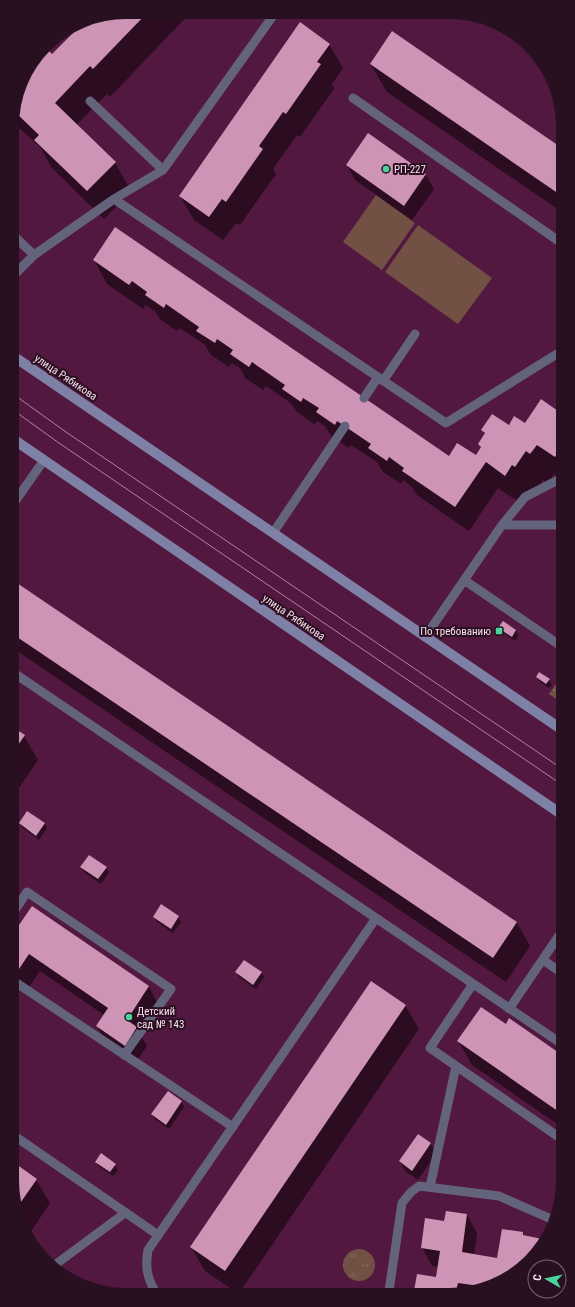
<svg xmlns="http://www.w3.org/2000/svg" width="575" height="1307" font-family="'Roboto Condensed',sans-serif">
  <defs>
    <pattern id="grass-dots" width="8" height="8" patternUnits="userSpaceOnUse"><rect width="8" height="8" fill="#725043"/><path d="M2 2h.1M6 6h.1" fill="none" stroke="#87695e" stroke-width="1.8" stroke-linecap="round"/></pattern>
    <pattern id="park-tufts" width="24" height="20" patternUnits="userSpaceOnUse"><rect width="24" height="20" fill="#725043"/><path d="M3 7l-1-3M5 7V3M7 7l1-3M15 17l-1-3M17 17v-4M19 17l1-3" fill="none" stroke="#87695e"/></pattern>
  </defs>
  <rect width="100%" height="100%" fill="#52183f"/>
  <path fill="url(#grass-dots)" d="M 558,681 L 561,684 L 561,702 L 549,694 Z"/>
  <path fill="url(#park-tufts)" d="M343 1265a16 16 0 1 1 32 0a16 16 0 1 1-32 0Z"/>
  <path fill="#725043" d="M 376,195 L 415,223 L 382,270 L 343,242 Z
    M 418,225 L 492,278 L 458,324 L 385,272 Z"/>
  <path fill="#0007" d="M 126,12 L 191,12 L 110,97 L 107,94 L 76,125 L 115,163 L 131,191 L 104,219 L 52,168 L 40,147 L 19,128 L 13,116 L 23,79 L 52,56 L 79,28 L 77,24 L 83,21 Z
    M 392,33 L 559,147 L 559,210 L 387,92 L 371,65 Z
    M 329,44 L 343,68 L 332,84 L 334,89 L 300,137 L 297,135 L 273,169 L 276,174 L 240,225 L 236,223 L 223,240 L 194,220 L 180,196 Z
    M 347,165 L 425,174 L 434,189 L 412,220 L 355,180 Z
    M 116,229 L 449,457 L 479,459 L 481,449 L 479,444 L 485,435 L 483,430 L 525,424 L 559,412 L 560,410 L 560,478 L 554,474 L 548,483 L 543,480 L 532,496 L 523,505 L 498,488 L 469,531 L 417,495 L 412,487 L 403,480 L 401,484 L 383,472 L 377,462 L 351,445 L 349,448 L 331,436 L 325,426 L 317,421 L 315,425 L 297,412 L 291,403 L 266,386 L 263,390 L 245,378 L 240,368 L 231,363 L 229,367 L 211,355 L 205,345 L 180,328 L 177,331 L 160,319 L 155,311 L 146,305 L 143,309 L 107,284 L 94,260 Z
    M 14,583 L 517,923 L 530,946 L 506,982 L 14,649 Z
    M 503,622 L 516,631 L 518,636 L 515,641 L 502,632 L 500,628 Z
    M 537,677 L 549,680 L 552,685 L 549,688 L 540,682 Z
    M 14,729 L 24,736 L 38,760 L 15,794 Z
    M 20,823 L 44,823 L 47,828 L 39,840 L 23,828 Z
    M 82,867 L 106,867 L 109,872 L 101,884 L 84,872 Z
    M 32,907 L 149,987 L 159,1006 L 140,1034 L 147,1046 L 135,1063 L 107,1044 L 97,1026 L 104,1015 L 40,971 L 27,990 L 15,981 L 15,933 Z
    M 154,917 L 178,917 L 181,922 L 173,933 L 157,922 Z
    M 237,972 L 261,972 L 264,977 L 256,989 L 239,977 Z
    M 405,1005 L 419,1029 L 240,1292 L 236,1292 L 205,1271 L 191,1247 Z
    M 510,1020 L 562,1056 L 563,1128 L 472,1065 L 459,1042 L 506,1025 Z
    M 168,1092 L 182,1102 L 184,1107 L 169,1129 L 155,1119 L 152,1114 Z
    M 430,1143 L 436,1153 L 418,1180 L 405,1171 L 400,1161 Z
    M 101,1155 L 115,1165 L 118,1170 L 113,1176 L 99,1166 L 96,1162 Z
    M 16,1166 L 36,1180 L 50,1203 L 30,1233 L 16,1210 Z
    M 467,1215 L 477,1233 L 474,1255 L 498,1259 L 523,1233 L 525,1237 L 542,1240 L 543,1241 L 539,1250 L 512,1276 L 478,1291 L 415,1291 L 418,1275 L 437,1278 L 438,1267 L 432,1266 L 422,1247 L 445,1222 Z"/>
  <path fill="#cd94b6" d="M 126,12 L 148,12 L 93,69 L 90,66 L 55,103 L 116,162 L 87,191 L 34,140 L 39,135 L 14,111 L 23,77 L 49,51 L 52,54 L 79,27 L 77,24 L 83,21 Z
    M 300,22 L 330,44 L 317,62 L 321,64 L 286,114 L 283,112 L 259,146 L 263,149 L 226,202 L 222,199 L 209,217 L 179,196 Z
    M 392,31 L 559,146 L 559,194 L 370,64 Z
    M 368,133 L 426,174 L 404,206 L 346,165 Z
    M 115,227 L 449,456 L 457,443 L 476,455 L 481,447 L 478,444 L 485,433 L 481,430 L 492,414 L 509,425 L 514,416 L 525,423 L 541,399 L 558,411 L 560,408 L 560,449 L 555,457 L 537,445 L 530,454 L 526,451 L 515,467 L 512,465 L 505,476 L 486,462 L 455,507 L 402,471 L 404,468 L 389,457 L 387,461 L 368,448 L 371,444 L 340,423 L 337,421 L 335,425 L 316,412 L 319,408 L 303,398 L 301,402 L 282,389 L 285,385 L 252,362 L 249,367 L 230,354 L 233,350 L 217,339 L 215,343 L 196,331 L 199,327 L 166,304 L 164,308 L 145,295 L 147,292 L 132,281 L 129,285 L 93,260 Z
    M 14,581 L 517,922 L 493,958 L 14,635 Z
    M 503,621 L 516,630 L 512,637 L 498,628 Z
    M 539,672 L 550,679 L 546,684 L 536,677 Z
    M 14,728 L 25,735 L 14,751 Z
    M 27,811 L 45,823 L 36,836 L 19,823 Z
    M 89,855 L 107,867 L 98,879 L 80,867 Z
    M 161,904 L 179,916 L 171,929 L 153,917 Z
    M 32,906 L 149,986 L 127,1020 L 137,1027 L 125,1046 L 96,1026 L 108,1008 L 29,954 L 17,972 L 15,971 L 15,931 Z
    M 244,960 L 262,972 L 253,985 L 235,972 Z
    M 371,981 L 406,1005 L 225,1271 L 190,1247 Z
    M 481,1007 L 506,1024 L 509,1018 L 562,1055 L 562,1114 L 457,1041 Z
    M 168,1091 L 182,1101 L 166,1125 L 151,1114 Z
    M 418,1134 L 431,1143 L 412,1171 L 399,1161 Z
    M 101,1153 L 116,1164 L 110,1172 L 95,1162 Z
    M 16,1164 L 37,1179 L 16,1209 Z
    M 446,1211 L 467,1214 L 462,1252 L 497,1258 L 502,1229 L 523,1232 L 523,1235 L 542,1239 L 539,1250 L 523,1265 L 518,1264 L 517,1271 L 512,1276 L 487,1287 L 458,1283 L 456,1291 L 414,1291 L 417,1274 L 436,1277 L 440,1251 L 421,1248 L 425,1218 L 444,1221 Z"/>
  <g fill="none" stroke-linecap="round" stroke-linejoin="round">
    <path stroke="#63647c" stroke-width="9" d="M 353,98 L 560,242
      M 90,101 L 163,170
      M 114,199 L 163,170 L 275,13
      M 13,235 L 34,255
      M 13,276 L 34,255 L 114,199 L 446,423 L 560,352
      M 383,381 L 415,334
      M 364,398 L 378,377
      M 14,503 L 44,460
      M 502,525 L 525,497 L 560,479
      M 273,533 L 345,426
      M 464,580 L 561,646
      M 425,637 L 502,525 L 560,525
      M 14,673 L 562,1044
      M 15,910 L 27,892 L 171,989 L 124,1055
      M 543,960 L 562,973
      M 15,982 L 233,1127
      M 473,984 L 430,1048 L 563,1140
      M 509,1009 L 562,931
      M 16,1137 L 158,1235
      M 430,1187 L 456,1066
      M 52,1267 L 125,1213
      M 389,1291 L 402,1203 L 411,1192 L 419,1186 L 499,1196 L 551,1219
      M 156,1293 C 147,1278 145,1267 148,1250 L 376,918"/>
    <path stroke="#7e80a5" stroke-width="10" d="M 13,356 L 561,729
      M 13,439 L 561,814"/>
    <path stroke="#af859f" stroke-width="1" d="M 13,394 L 66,432 L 561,768
      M 13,410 L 59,443 L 561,784"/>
  </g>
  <g fill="#49d49c" stroke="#291020" stroke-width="1.5">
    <circle cx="386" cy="169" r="4"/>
    <rect x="495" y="627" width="8" height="8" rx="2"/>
    <circle cx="129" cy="1017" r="4"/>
  </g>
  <g text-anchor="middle" stroke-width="4" stroke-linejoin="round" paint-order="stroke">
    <g font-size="11" fill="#fcdeef" stroke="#291020" text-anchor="start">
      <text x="394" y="173">РП-227</text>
      <text x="491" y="635" text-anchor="end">По требованию</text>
      <text x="137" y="1015">Детский<tspan x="137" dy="13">сад № 143</tspan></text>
    </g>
    <g font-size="11" fill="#fcdeef" stroke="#291020">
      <text transform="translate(66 377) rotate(34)" y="4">улица Рябикова</text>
      <text transform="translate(294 617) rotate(34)" y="4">улица Рябикова</text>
    </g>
  </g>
  <path d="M0 0H575V1307H0ZM126 19H449A107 107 0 0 1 556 126V1181A107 107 0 0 1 449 1288H126A107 107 0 0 1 19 1181V126A107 107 0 0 1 126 19Z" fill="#291020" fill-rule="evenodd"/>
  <g transform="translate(547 1279) rotate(279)"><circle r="19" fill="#291020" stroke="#7d6273"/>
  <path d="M0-3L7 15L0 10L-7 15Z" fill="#49d49c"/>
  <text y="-6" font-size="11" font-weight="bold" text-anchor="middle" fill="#fcdeef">С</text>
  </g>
</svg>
